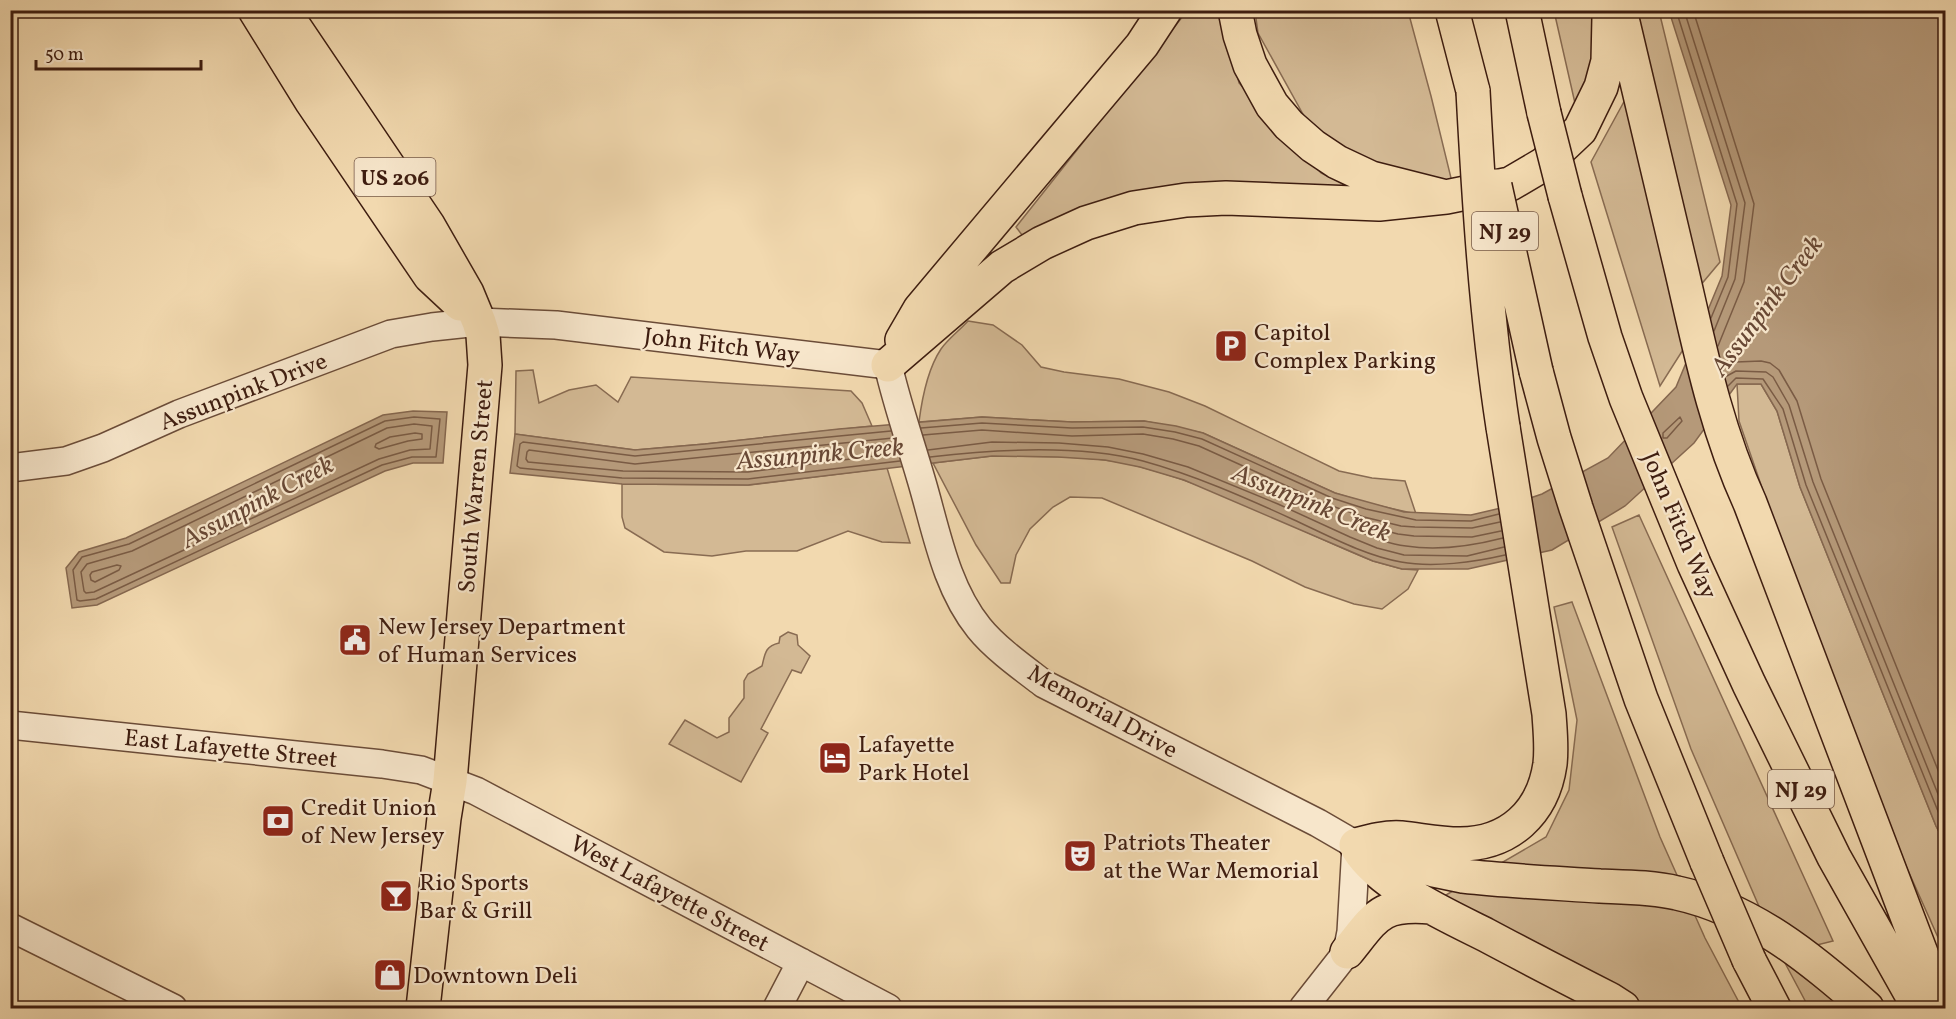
<svg xmlns="http://www.w3.org/2000/svg" width="1956" height="1019" font-family="Vollkorn,serif">
  <rect width="100%" height="100%" fill="#f2d9af"/>
  <filter id="stains"><feTurbulence type="fractalNoise" baseFrequency=".00333" numOctaves="4"/><feColorMatrix values="0 0 0 0 .2 0 0 0 0 .09 0 0 0 0 .02 0 0 0 .5 -.17"/></filter>
  <radialGradient id="worn" r=".72"><stop offset=".6" stop-color="#630" stop-opacity="0"/><stop offset="1" stop-color="#630" stop-opacity=".3"/></radialGradient>
  <path fill="#d3b994" stroke="#886b52" stroke-width="1.5" d="M 1187,11 L 1221,11 L 1239,83 L 1321,173 L 1358,192 L 1025,239 L 1016,227 Z
    M 1255,11 L 1408,11 L 1431,96 L 1452,182 L 1380,173 L 1309,125 L 1258,33 Z
    M 1554,11 L 1597,11 L 1602,41 L 1577,112 Z
    M 1634,11 L 1659,11 L 1720,262 L 1699,287 Z
    M 1626,98 L 1686,345 L 1660,386 L 1591,162 Z
    M 968,321 L 993,325 L 1022,345 L 1041,367 L 1064,372 L 1119,379 L 1169,392 L 1205,406 L 1339,471 L 1372,478 L 1405,481 L 1416,514 L 1367,503 L 1335,493 L 1203,433 L 1144,421 L 1072,422 L 982,417 L 919,422 C 922,398 927,370 941,349 C 948,339 960,330 968,321 Z
    M 533,370 L 539,403 L 569,390 L 596,385 L 618,402 L 631,377 L 851,391 L 862,403 L 872,426 L 705,444 L 635,450 L 515,434 L 516,371 Z
    M 1737,384 L 1761,384 L 1777,411 L 1800,487 L 1936,826 L 1945,843 L 1945,953 L 1906,866 L 1779,537 L 1739,421 Z
    M 992,456 C 1041,457 1093,454 1141,467 C 1222,488 1296,530 1373,561 L 1402,569 L 1418,570 L 1408,589 L 1382,609 L 1354,604 L 1305,587 L 1252,561 L 1102,498 L 1070,497 L 1053,507 L 1030,529 L 1016,555 L 1010,583 L 1001,583 L 976,545 L 933,463 Z
    M 887,468 L 910,543 L 882,542 L 848,531 L 797,551 L 746,551 L 712,556 L 664,552 L 625,528 L 622,517 L 622,484 L 749,485 Z
    M 1639,515 L 1833,941 L 1813,946 L 1761,911 L 1691,749 L 1612,527 Z
    M 1572,602 L 1660,837 L 1705,938 L 1742,1008 L 1639,1008 L 1439,899 L 1546,837 L 1569,790 L 1577,720 L 1554,607 Z
    M 788,632 L 797,635 L 798,645 L 810,656 L 801,673 L 792,670 L 761,729 L 768,733 L 741,782 L 669,744 L 685,720 L 717,738 L 729,732 L 729,718 L 744,698 L 744,681 L 748,674 L 762,666 C 765,654 765,646 779,643 L 780,637 Z
    M 1785,963 L 1844,1008 L 1809,1008 Z"/>
  <path fill="#b59979" stroke="#85674f" stroke-width="1.5" d="M 1669,11 L 1945,11 L 1945,843 L 1936,826 L 1800,487 L 1777,411 L 1761,384 L 1737,384 L 1694,443 L 1625,506 L 1552,550 L 1468,569 L 1402,569 L 1373,561 L 1184,480 L 1140,467 L 1105,460 L 1058,457 L 992,456 L 748,485 L 622,484 L 510,473 L 515,434 L 635,450 L 705,444 L 839,429 L 982,417 L 1072,422 L 1144,421 L 1176,426 L 1203,433 L 1335,493 L 1404,512 L 1471,515 L 1501,508 L 1542,494 L 1608,458 L 1676,387 L 1722,276 L 1731,205 Z
    M 413,411 L 447,412 L 443,463 L 413,463 L 385,471 L 97,605 L 72,608 L 66,568 L 79,552 L 126,538 L 383,415 Z"/>
  <g fill="none" stroke-linecap="round" stroke-linejoin="round">
    <path stroke="#7a5b44" stroke-width="1.5" d="M 1676,10 L 1737,204 L 1728,277 L 1711,318
      M 1684,10 L 1745,203 L 1735,279 L 1714,331
      M 1693,10 L 1754,204 L 1744,282 L 1718,346
      M 1723,367 L 1736,362 L 1761,361 L 1770,363 L 1779,370 L 1797,401 L 1821,479 L 1946,790
      M 1725,377 L 1736,371 L 1766,372 L 1773,377 L 1789,405 L 1813,482 L 1946,814
      M 1728,386 L 1736,378 L 1763,379 L 1783,409 L 1806,485 L 1946,831
      M 414,417 L 440,419 L 436,457 L 412,457 L 382,465 L 96,599 L 80,601 L 77,600 L 73,570 L 82,557 L 129,544 L 385,421 Z
      M 1680,417 L 1682,421 L 1667,438 L 1663,438 L 1663,433 Z
      M 414,424 L 432,426 L 430,449 L 410,450 L 379,459 L 94,592 L 86,593 L 84,591 L 81,572 L 87,564 L 132,551 L 387,428 Z
      M 921,428 L 982,423 L 1072,428 L 1143,427 L 1175,432 L 1202,439 L 1332,498 L 1366,509 L 1416,520 L 1471,521 L 1499,514
      M 891,431 L 635,456 L 523,442 L 520,444 L 517,466 L 520,468 L 622,478 L 748,479 L 900,461
      M 415,433 L 422,434 L 422,439 L 408,441 L 379,449 L 375,447 L 376,444 L 390,437 Z
      M 923,435 L 982,430 L 1072,436 L 1143,434 L 1173,439 L 1199,446 L 1329,505 L 1364,517 L 1401,526 L 1415,527 L 1472,528 L 1500,522
      M 893,438 L 635,464 L 529,450 L 527,452 L 526,459 L 528,462 L 623,471 L 748,472 L 898,453
      M 928,450 L 992,442 L 1059,443 L 1108,447 L 1143,454 L 1188,467 L 1278,504 L 1350,537 L 1377,548 L 1404,555 L 1467,556 L 1504,547
      M 930,457 C 997,449 1077,444 1143,461 C 1194,475 1244,497 1292,519 C 1327,535 1363,555 1401,562 C 1433,568 1475,562 1505,555
      M 1501,531 L 1472,537 L 1414,536 L 1398,534 L 1355,523 L 1352,526 L 1353,529 C 1370,536 1388,544 1406,546 C 1438,551 1472,546 1503,538
      M 117,565 L 121,566 L 119,570 L 95,582 L 91,580 L 90,575 L 92,572 Z"/>
    <g stroke="#6b4c38" stroke-width="30">
      <path id="minor" d="M 10,468 L 66,461 L 103,448 L 179,414 L 391,334 L 432,327 L 479,322 L 556,325 L 888,365 C 897,404 910,441 921,479 C 936,529 945,586 979,628 C 995,648 1023,668 1044,684 L 1318,823 L 1356,845 L 1351,932 L 1347,952 L 1303,1008
        M 10,725 L 382,764 L 421,770 L 476,791 L 888,1008
        M 10,927 L 173,1008
        M 777,1008 L 801,962"/>
    </g>
    <g stroke="#3e1d10" stroke-width="36">
      <path id="major" d="M 255,10 L 312,102 L 430,276 L 460,304
        M 283,10 L 428,225 L 467,293 L 479,322 L 483,335 L 485,365 L 450,781 L 444,818 L 423,1008"/>
    </g>
    <g stroke="#3e1d10" stroke-width="36">
      <path id="highway" d="M 1235,10 L 1240,35 L 1250,65 L 1272,105 L 1289,125 L 1313,146 L 1337,162 L 1371,178 L 1446,197 L 1510,184 L 1544,164 L 1580,130 L 1601,87 L 1608,61 L 1609,17
        M 1452,10 L 1473,91
        M 1522,10 L 1544,113
        M 1620,10 C 1640,98 1661,185 1682,272 C 1700,350 1716,429 1750,503 L 1942,1008
        M 1565,196 L 1605,337 L 1626,398 L 1694,564 L 1749,684 L 1834,857 L 1919,1008
        M 902,340 L 920,309 L 1142,45 L 1165,10
        M 888,365 L 1002,267 L 1042,243 L 1086,223 L 1134,208 L 1186,200 L 1226,198 L 1379,204 L 1446,197
        M 1536,371 L 1554,438 L 1576,508 L 1641,699 L 1707,862
        M 1356,845 C 1371,841 1385,837 1401,838 C 1421,840 1440,844 1460,844 C 1509,844 1543,813 1550,764 C 1552,747 1550,730 1549,714 L 1503,427
        M 1358,849 C 1380,885 1448,916 1486,935 C 1527,957 1568,978 1609,999 L 1623,1008
        M 1372,850 L 1434,870 L 1463,876 C 1508,881 1554,883 1600,886 C 1625,887 1652,887 1677,893 C 1751,909 1812,959 1867,1008
        M 1347,952 C 1377,915 1380,903 1431,907
        M 1749,960 L 1774,1008"/>
    </g>
    <use href="#minor" stroke="#f7e6cb" stroke-width="27"/>
    <use href="#major" stroke="#f2d9af" stroke-width="33"/>
    <use href="#highway" stroke="#f2d9af" stroke-width="33"/>
    <g stroke="#3e1d10" stroke-width="36" stroke-linecap="butt">
      <path id="highway-bridge" d="M 1473,91 C 1479,203 1486,316 1503,427
        M 1544,113 L 1565,196
        M 1495,186 L 1536,371
        M 1707,862 L 1749,960"/>
    </g>
    <use href="#highway-bridge" stroke="#f2d9af" stroke-width="33"/>
  </g>
  <defs>
    <g id="parking-square" transform="scale(1.725)"><rect x="-9" y="-9" width="18" height="18" rx="4" fill="#8f2418" stroke="#f7e6cb"/><path d="M-3.5-5.5H1a3.5 3.5 0 0 1 0 7H-1V5.5H-3.5ZM-1-3.4V-.6H.8a1.4 1.4 0 0 0 0-2.8Z" fill="#fff"/></g>
    <g id="civic-square" transform="scale(1.725)"><rect x="-9" y="-9" width="18" height="18" rx="4" fill="#8f2418" stroke="#f7e6cb"/><path d="M-.6-6.5H3V-4.5H.6V-3L4-1V1h2V6H-6V1h2V-1L-.6-3ZM-1.2 2.5V6h2.4V2.5Z" fill="#fff"/></g>
    <g id="hotel-square" transform="scale(1.725)"><rect x="-9" y="-9" width="18" height="18" rx="4" fill="#8f2418" stroke="#f7e6cb"/><path d="M-6-4.5h1.5V1H6V5H4.5V3h-9V5H-6ZM-4 0a1.8 1.8 0 1 1 3.6 0ZM.5 0V-2.5h3Q6-2.5 6 0Z" fill="#fff"/></g>
    <g id="bank-square" transform="scale(1.725)"><rect x="-9" y="-9" width="18" height="18" rx="4" fill="#8f2418" stroke="#f7e6cb"/><path d="M-6-4H6V4H-6ZM0-2.3a2.3 2.3 0 1 0 0 4.6a2.3 2.3 0 1 0 0-4.6Z" fill="#fff"/></g>
    <g id="theatre-square" transform="scale(1.725)"><rect x="-9" y="-9" width="18" height="18" rx="4" fill="#8f2418" stroke="#f7e6cb"/><path d="M-5-5.5Q0-4 5-5.5V0Q5 5 0 6Q-5 5-5 0ZM-3.3-2.5H-1v1.5H-3.3ZM1-2.5H3.3v1.5H1ZM-2.8 1Q0 5.5 2.8 1Z" fill="#fff"/></g>
    <g id="bar-square" transform="scale(1.725)"><rect x="-9" y="-9" width="18" height="18" rx="4" fill="#8f2418" stroke="#f7e6cb"/><path d="M-6-5H6L.8 .8V4.5H3.5V6h-7V4.5H-.8V.8Z" fill="#fff"/></g>
    <g id="shop-square" transform="scale(1.725)"><rect x="-9" y="-9" width="18" height="18" rx="4" fill="#8f2418" stroke="#f7e6cb"/><path d="M-5-2.5h2.3a2.7 3.5 0 0 1 5.4 0H5L5.5 6h-11ZM-1.5-2.5h3a1.5 2.3 0 0 0-3 0Z" fill="#fff"/></g>
  </defs>
  <g fill-rule="evenodd">
    <use href="#parking-square" x="1231" y="346"/>
    <use href="#civic-square" x="355" y="640"/>
    <use href="#hotel-square" x="835" y="758"/>
    <use href="#bank-square" x="278" y="821"/>
    <use href="#theatre-square" x="1080" y="856"/>
    <use href="#bar-square" x="396" y="896"/>
    <use href="#shop-square" x="390" y="975"/>
  </g>
  <g text-anchor="middle" stroke-width="4.5" stroke-linejoin="round" paint-order="stroke">
    <g fill="#f7e6cb" stroke="#765948" stroke-width="1.5">
      <rect x="354.5" y="158" width="81" height="38" rx="4.5"/>
      <rect x="1472" y="212" width="66" height="38" rx="4.5"/>
      <rect x="1768" y="770" width="66" height="38" rx="4.5"/>
    </g>
    <g font-size="22" font-weight="bold" fill="#3e1d10">
      <text x="395" y="185">US 206</text>
      <text x="1505" y="239">NJ 29</text>
      <text x="1801" y="797">NJ 29</text>
    </g>
    <g font-size="24" fill="#3e1d10" stroke="#f7e6cb" text-anchor="start">
      <text x="1254" y="340">Capitol<tspan x="1254" dy="28">Complex Parking</tspan></text>
      <text x="378" y="634">New Jersey Department<tspan x="378" dy="28">of Human Services</tspan></text>
      <text x="858" y="752">Lafayette<tspan x="858" dy="28">Park Hotel</tspan></text>
      <text x="301" y="815">Credit Union<tspan x="301" dy="28">of New Jersey</tspan></text>
      <text x="1103" y="850">Patriots Theater<tspan x="1103" dy="28">at the War Memorial</tspan></text>
      <text x="419" y="890">Rio Sports<tspan x="419" dy="28">Bar &amp; Grill</tspan></text>
      <text x="413" y="983">Downtown Deli</text>
    </g>
    <g font-size="24" fill="#3e1d10" stroke="#f7e6cb">
      <text transform="translate(722 345) rotate(7)" y="8">John Fitch Way</text>
      <text transform="translate(243 391) rotate(-21)" y="8">Assunpink Drive</text>
      <text transform="translate(475 486) rotate(-85)" y="8">South Warren Street</text>
      <text transform="translate(1680 525) rotate(67)" y="8">John Fitch Way</text>
      <text transform="translate(1103 711) rotate(29)" y="8">Memorial Drive</text>
      <text transform="translate(231 748) rotate(6)" y="8">East Lafayette Street</text>
      <text transform="translate(670 893) rotate(28)" y="8">West Lafayette Street</text>
    </g>
    <g font-size="26" font-style="italic" fill="#684835" stroke="#f7e6cb">
      <text transform="translate(1766 305) rotate(-53)" y="9">Assunpink Creek</text>
      <text transform="translate(820 453) rotate(-5)" y="9">Assunpink Creek</text>
      <text transform="translate(257 501) rotate(-28)" y="9">Assunpink Creek</text>
      <text transform="translate(1312 502) rotate(22)" y="9">Assunpink Creek</text>
    </g>
  </g>
  <rect width="1956" height="1019" fill="none" stroke="#f2d9af" stroke-width="36"/>
  <rect x="12" y="12" width="1932" height="995" fill="none" stroke="#3e1d10" stroke-width="3"/>
  <rect x="18" y="18" width="1920" height="983" fill="none" stroke="#3e1d10" stroke-width="1.5"/>
  <path d="M36 60v9h165v-9" fill="none" stroke="#3e1d10" stroke-width="3"/>
  <text x="45" y="60" font-size="18" fill="#3e1d10" stroke="#f7e6cb" stroke-width="4.5" paint-order="stroke">50 m</text>
  <rect width="100%" height="100%" filter="url(#stains)"/>
  <rect width="100%" height="100%" fill="url(#worn)"/>
</svg>
